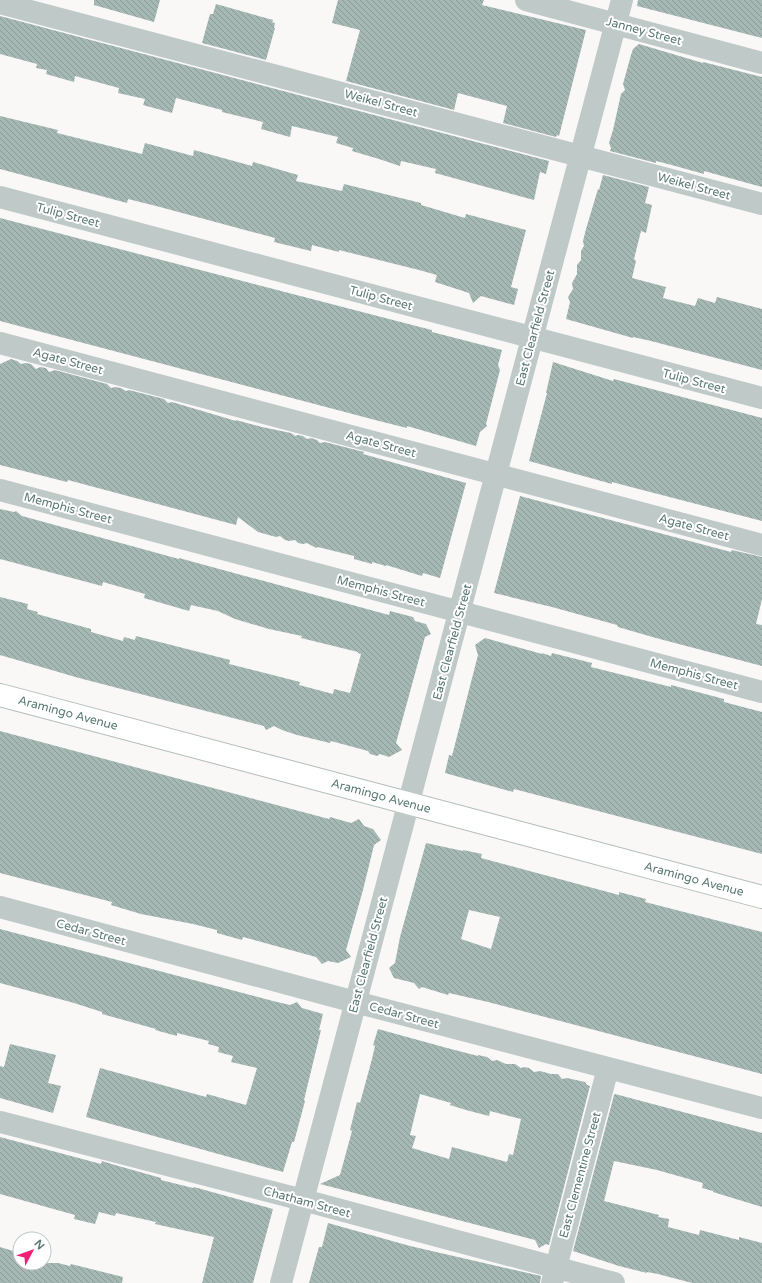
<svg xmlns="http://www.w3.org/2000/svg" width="762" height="1283" font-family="'Varela Round',sans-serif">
  <defs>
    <pattern id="building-back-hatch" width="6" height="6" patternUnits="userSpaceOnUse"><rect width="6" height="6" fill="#a6b8b4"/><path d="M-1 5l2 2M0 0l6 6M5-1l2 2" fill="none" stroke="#8a9a97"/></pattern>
  </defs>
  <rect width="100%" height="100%" fill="#f9f8f7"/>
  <path fill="url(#building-back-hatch)" fill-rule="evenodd" d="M 94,0 L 160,0 L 154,22 L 94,5 Z
    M 338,0 L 484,0 L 482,5 L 586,30 L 559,136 L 557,135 L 556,137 L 503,123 L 507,106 L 458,93 L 454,110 L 346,81 L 360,30 L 332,23 Z
    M 638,0 L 762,0 L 762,38 L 637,6 Z
    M 216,4 L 273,20 L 272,22 L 275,23 L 274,28 L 275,28 L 266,60 L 202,43 L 210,14 L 213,14 Z
    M 0,16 L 484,144 L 549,161 L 546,174 L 540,172 L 534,200 L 435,173 L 436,169 L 401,161 L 400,166 L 379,159 L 352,151 L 353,148 L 336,143 L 338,137 L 292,126 L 290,137 L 261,129 L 263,122 L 222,112 L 222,110 L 176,98 L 172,113 L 143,105 L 145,99 L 118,93 L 119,88 L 75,76 L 74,82 L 46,74 L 47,70 L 36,68 L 37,64 L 0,54 Z
    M 639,44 L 703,63 L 703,62 L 762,77 L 762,187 L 704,171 L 704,174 L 668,164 L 656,161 L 656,163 L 610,151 L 611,148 L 609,143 L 613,130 L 621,94 L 625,90 L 623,84 L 631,55 L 633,49 Z
    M 0,116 L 58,130 L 57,133 L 142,154 L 145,143 L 193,156 L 194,150 L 252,166 L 253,162 L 298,175 L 296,181 L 342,191 L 344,184 L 421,203 L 421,205 L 465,218 L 466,214 L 526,230 L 511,287 L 518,289 L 514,305 L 481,296 L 473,303 L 469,293 L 435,282 L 437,275 L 419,270 L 339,250 L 339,252 L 312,245 L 311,251 L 274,242 L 275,238 L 160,207 L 128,199 L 127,203 L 0,169 Z
    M 603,175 L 649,187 L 645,203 L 652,205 L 646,233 L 641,231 L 634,259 L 636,261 L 632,278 L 666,287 L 663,298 L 695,306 L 698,298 L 715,303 L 717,297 L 762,309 L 762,370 L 651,341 L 633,337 L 633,338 L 566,319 L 570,302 L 568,297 L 573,289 L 572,283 L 577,274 L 577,265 L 581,260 L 581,251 L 584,246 L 583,241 L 586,229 L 598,189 L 599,190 Z
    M 0,218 L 420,327 L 432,330 L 432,332 L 502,350 L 498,365 L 500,370 L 486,424 L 487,426 L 480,432 L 476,446 L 407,426 L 407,428 L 379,421 L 0,321 Z
    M 11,359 L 17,361 L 21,364 L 26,363 L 31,364 L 36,369 L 40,367 L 46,368 L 49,372 L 55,370 L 107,384 L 111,388 L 115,387 L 121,388 L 126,391 L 129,390 L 164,399 L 168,403 L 172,402 L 236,421 L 236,420 L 262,427 L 291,433 L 295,436 L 298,435 L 303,436 L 307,439 L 311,438 L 317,440 L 320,443 L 325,442 L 364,452 L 363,454 L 466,483 L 440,578 L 423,573 L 422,576 L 386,565 L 386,566 L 372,562 L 372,564 L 354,559 L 354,556 L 318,547 L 316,548 L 307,543 L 303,544 L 298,543 L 295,540 L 289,541 L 285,540 L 280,536 L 276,537 L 258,532 L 238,517 L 236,525 L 68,480 L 67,482 L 0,465 L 0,364 Z
    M 553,362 L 613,381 L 614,379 L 762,418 L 762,521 L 627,486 L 612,482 L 612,484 L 529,461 L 547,393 L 546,393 Z
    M 520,496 L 682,539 L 731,552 L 732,550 L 762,557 L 762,599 L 756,624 L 762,625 L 762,666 L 656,638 L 618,627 L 617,625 L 552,607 L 494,593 Z
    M 0,509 L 14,512 L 16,511 L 22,516 L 179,559 L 179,558 L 389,615 L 390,611 L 413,617 L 415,621 L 426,624 L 431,634 L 425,637 L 396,743 L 402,750 L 389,757 L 380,754 L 377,756 L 370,754 L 368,751 L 331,741 L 330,743 L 297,735 L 282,730 L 274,726 L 266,730 L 264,726 L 79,678 L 0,655 L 0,597 L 28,604 L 27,609 L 38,612 L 37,614 L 91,629 L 91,632 L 123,641 L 124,637 L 135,640 L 136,636 L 230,660 L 229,664 L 300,682 L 299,685 L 333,694 L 334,689 L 350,693 L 361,654 L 358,653 L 358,652 L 301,638 L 302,636 L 269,629 L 235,619 L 218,611 L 191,605 L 189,611 L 144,598 L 145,594 L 103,582 L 102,586 L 0,559 Z
    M 485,638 L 542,654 L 542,653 L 551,656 L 552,653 L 592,663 L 591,667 L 671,687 L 671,685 L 724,699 L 724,702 L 762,712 L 762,854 L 514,789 L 513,792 L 445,773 L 449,755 L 452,756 L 478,655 L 475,645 Z
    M 0,731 L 329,819 L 330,817 L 351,823 L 359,819 L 364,826 L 373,829 L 381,840 L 374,845 L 363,890 L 346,950 L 351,957 L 338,963 L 328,961 L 322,964 L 316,957 L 243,937 L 242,940 L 217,933 L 217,930 L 193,924 L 141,914 L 111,905 L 112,902 L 0,873 Z
    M 426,843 L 463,851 L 463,850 L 482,854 L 481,858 L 619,895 L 619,892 L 646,899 L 645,902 L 762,932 L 762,1074 L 488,1002 L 449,993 L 448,995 L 422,987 L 419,989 L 414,983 L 394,978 L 389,968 L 395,963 L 400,937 ZM 469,910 L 500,917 L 491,949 L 461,939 Z
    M 0,929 L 273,1001 L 290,1005 L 297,1002 L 302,1008 L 323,1014 L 319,1030 L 321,1030 L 304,1100 L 305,1101 L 294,1142 L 292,1142 L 283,1172 L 86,1117 L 100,1068 L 206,1097 L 207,1094 L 246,1105 L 257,1068 L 231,1062 L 233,1056 L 218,1052 L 219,1047 L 208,1044 L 209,1041 L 177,1033 L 177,1036 L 155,1030 L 156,1029 L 102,1014 L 102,1012 L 74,1003 L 0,983 Z
    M 378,1029 L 447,1048 L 478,1056 L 478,1055 L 487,1057 L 492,1061 L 497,1060 L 506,1064 L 515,1064 L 521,1068 L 524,1067 L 529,1068 L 534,1072 L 540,1071 L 551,1074 L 558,1074 L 562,1079 L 567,1078 L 585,1082 L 587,1085 L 590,1086 L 549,1245 L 546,1244 L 539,1248 L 535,1240 L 320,1184 L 340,1175 L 352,1131 L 350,1130 L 357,1102 L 360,1103 L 372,1059 L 375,1046 L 373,1045 ZM 420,1094 L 451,1103 L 450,1105 L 466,1110 L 489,1116 L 490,1111 L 521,1119 L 513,1155 L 509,1154 L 507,1162 L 452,1147 L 449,1159 L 412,1148 L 416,1136 L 410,1135 Z
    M 10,1044 L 56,1055 L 48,1083 L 61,1086 L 53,1113 L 0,1098 L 0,1066 L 4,1067 Z
    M 615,1094 L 762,1133 L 762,1207 L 713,1192 L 713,1191 L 702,1188 L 703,1183 L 657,1170 L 614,1161 L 604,1201 L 659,1215 L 658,1217 L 669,1219 L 668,1227 L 699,1235 L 700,1230 L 739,1240 L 739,1237 L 762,1243 L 762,1283 L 692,1283 L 658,1274 L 647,1272 L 647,1273 L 619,1266 L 573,1251 L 614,1095 Z
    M 0,1137 L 101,1164 L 102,1161 L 115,1165 L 161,1178 L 161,1180 L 193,1188 L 194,1187 L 273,1209 L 253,1283 L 202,1283 L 214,1237 L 155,1224 L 156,1222 L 116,1213 L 115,1216 L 99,1212 L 95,1224 L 74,1219 L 75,1215 L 0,1194 Z
    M 328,1223 L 410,1246 L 541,1276 L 540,1283 L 309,1283 L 319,1247 L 322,1247 Z
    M 0,1247 L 20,1253 L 20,1263 L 58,1263 L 70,1266 L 71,1264 L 123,1277 L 122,1283 L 0,1283 Z"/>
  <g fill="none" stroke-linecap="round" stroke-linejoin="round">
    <g stroke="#b1bcba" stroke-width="24">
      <path id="major" d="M 0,695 L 762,897"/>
    </g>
    <path stroke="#bfc9c7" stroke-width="22" d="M 526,0 L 762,63
      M 0,3 L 762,204
      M 0,197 L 762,398
      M 0,343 L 762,545
      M 0,490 L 762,692
      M 0,907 L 355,1002 L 762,1108
      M 0,1122 L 303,1200 L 614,1283
      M 281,1283 L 622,0
      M 552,1283 L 608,1068"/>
    <use href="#major" stroke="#fff" stroke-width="22"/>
  </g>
  <g text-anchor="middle" stroke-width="4" stroke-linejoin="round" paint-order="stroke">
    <g font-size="12" fill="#597872" stroke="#fff">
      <text transform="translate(644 31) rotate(15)" y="4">Janney Street</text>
      <text transform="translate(381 103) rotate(15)" y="4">Weikel Street</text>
      <text transform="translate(694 186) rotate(15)" y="4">Weikel Street</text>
      <text transform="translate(68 215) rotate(15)" y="4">Tulip Street</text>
      <text transform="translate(381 298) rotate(15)" y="4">Tulip Street</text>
      <text transform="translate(535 328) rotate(-75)" y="4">East Clearfield Street</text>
      <text transform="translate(68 361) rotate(15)" y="4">Agate Street</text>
      <text transform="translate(694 381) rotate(15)" y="4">Tulip Street</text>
      <text transform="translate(381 444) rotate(15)" y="4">Agate Street</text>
      <text transform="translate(68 508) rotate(15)" y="4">Memphis Street</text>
      <text transform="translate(694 527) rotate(15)" y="4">Agate Street</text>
      <text transform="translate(381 591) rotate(15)" y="4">Memphis Street</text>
      <text transform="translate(452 642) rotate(-75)" y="4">East Clearfield Street</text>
      <text transform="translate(694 674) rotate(15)" y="4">Memphis Street</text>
      <text transform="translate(68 713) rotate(15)" y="4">Aramingo Avenue</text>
      <text transform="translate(381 796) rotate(15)" y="4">Aramingo Avenue</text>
      <text transform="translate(694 879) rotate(15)" y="4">Aramingo Avenue</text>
      <text transform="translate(91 932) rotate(15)" y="4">Cedar Street</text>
      <text transform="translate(368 955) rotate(-75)" y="4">East Clearfield Street</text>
      <text transform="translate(404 1015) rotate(15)" y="4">Cedar Street</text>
      <text transform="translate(580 1175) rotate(-75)" y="4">East Clementine Street</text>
      <text transform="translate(307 1202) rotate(15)" y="4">Chatham Street</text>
    </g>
  </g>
  <g transform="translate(32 1251) rotate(49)"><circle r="19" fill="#ffffff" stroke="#bdc9c7"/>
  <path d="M0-3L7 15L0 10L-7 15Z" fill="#f21e75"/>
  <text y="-6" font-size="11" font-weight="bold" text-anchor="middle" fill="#597872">N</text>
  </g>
</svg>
